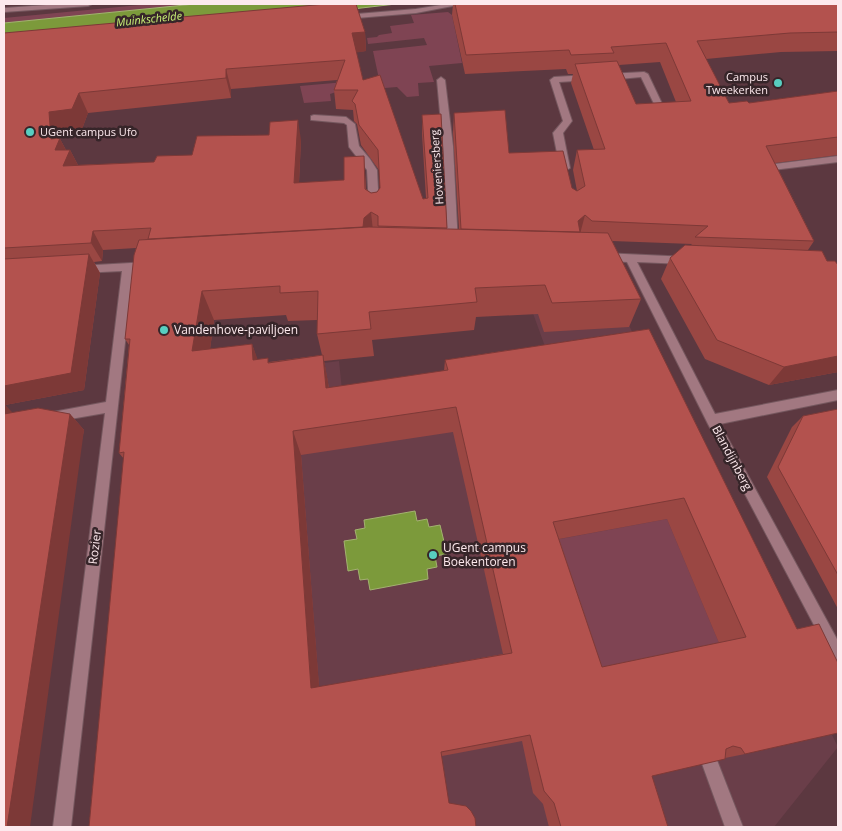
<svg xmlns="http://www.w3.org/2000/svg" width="842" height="831" font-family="'Open Sans',sans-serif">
  <rect width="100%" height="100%" fill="#5c3840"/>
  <path fill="#6a3e49" d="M 606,279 L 838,747 L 774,827 L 117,827 L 262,371 L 339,361 L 342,390 L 547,352 L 530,305 Z"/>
  <path fill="#7f4453" d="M 150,4 L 195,4 L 4,23 L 4,18 Z
    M 448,12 L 452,15 L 462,63 L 429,66 L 434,82 L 418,83 L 419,96 L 407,97 L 397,87 L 336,92 L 330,94 L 331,101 L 304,103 L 300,86 L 379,79 L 373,51 L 427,45 L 424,38 L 368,44 L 367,38 L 377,37 L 379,35 L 392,33 L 390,26 L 414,23 L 411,15 Z
    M 667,519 L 722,650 L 588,678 L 544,542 Z"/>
  <path fill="#7c9a3b" stroke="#a3b270" d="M 195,4 L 396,4 L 110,37 L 4,47 L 4,23 Z
    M 415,511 L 417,521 L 427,519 L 429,527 L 440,525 L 447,554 L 435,556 L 437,567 L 427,569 L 428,579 L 370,590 L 368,579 L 360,580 L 358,569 L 348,571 L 344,541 L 357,539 L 355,530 L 365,528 L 364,520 Z"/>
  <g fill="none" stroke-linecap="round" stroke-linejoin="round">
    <g stroke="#75575e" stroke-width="2">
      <path id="minor" d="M 60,4 L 92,4 L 88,6 L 4,12 L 4,8 Z
        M 447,4 L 463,4 L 416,13 L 345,19 L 341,17 L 345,15 L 416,9 Z
        M 644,72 L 648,74 L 665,110 L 664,112 L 657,110 L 641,77 L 608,80 L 604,77 L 608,74 Z
        M 588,75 L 591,76 L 591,80 L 559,82 L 572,121 L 563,133 L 570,168 L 565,171 L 560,168 L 553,133 L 563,121 L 550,80 L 554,77 Z
        M 441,77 L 445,80 L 453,146 L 458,245 L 453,249 L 448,245 L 443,146 L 437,80 Z
        M 314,115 L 346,117 L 355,124 L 359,146 L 370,159 L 377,170 L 379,208 L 378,210 L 374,211 L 369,208 L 367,170 L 349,147 L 347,125 L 344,123 L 311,120 L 311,116 Z
        M 838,156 L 838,162 L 773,170 L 775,174 L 770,177 L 767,176 L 762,168 L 767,165 Z
        M 603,253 L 689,257 L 690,260 L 685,264 L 637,262 L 715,414 L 838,390 L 838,400 L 720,424 L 838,641 L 838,664 L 833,661 L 708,424 L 627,262 L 599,260 L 598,257 Z
        M 149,262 L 153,263 L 154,266 L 153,269 L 133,271 L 71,827 L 53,827 L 105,413 L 53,422 L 49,421 L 47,417 L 49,413 L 53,412 L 106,402 L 122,271 L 81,273 L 77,272 L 76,269 L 77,266 Z
        M 709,753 L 715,755 L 743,827 L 725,827 L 701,761 L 703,755 Z"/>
    </g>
    <use href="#minor" fill="#a27881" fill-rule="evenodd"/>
  </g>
  <path fill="#9a4743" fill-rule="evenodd" d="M 453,4 L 838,4 L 838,51 L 781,52 L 706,59 L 729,103 L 749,103 L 838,91 L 838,155 L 775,163 L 814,241 L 808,250 L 838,372 L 769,385 L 705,359 L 661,279 L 670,258 L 691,245 L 692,244 L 612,241 L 641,299 L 629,327 L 544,332 L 538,314 L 476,317 L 474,330 L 372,340 L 374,356 L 324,361 L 329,388 L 444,371 L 445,360 L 649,329 L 797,629 L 745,754 L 725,758 L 652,776 L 668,827 L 549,827 L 543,804 L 533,793 L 522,741 L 442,756 L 89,827 L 124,459 L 119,453 L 129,345 L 125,339 L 136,248 L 103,250 L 102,261 L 94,262 L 100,273 L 84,390 L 5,405 L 12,413 L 70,414 L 84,430 L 4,827 L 4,33 L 365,32 L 366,51 L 356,52 L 363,80 L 423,199 L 426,198 L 422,134 L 422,115 L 441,114 L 447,229 L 459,229 L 453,133 L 454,113 L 509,153 L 577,191 L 573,170 L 577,150 L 594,150 L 571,83 L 573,74 L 568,74 L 566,69 L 465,74 L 452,15 ZM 660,62 L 676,102 L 636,104 L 619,65 ZM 337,80 L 334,90 L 336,109 L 353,110 L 354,121 L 357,124 L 361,145 L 379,170 L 380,188 L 377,192 L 371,193 L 366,189 L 364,156 L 344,180 L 299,183 L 301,140 L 192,155 L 154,162 L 78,165 L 70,150 L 66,150 L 60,139 L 59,132 L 82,129 L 88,113 L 231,98 L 231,89 ZM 286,315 L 288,321 L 317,320 L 317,334 L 322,355 L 269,362 L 257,359 L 252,344 L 210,349 L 214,320 ZM 453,432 L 503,654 L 319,687 L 301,455 ZM 667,519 L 719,643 L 602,667 L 559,539 Z
    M 838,409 L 838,609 L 767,477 L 792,427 L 803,416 Z"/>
  <path fill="#7d3937" d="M 365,32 L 366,51 L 354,53 L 352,33 Z
    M 226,69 L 231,89 L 231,98 L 226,78 Z
    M 79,93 L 88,113 L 82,129 L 59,132 L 60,139 L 68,154 L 70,150 L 80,169 L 74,185 L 55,150 L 51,139 L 49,112 Z
    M 298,120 L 301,140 L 298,202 L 294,183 Z
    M 371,212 L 373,231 L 363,227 L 364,218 Z
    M 585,215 L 580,234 L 578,221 Z
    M 93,231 L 103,250 L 102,261 L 91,243 Z
    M 89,254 L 100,273 L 84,390 L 5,405 L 17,417 L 4,420 L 4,386 Z
    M 202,291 L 214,320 L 206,378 L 192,351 Z
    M 252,344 L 262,371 L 253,360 Z
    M 323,355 L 328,382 L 332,414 L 326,388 Z
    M 838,356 L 838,372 L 769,385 L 784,367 Z
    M 70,414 L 84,430 L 30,827 L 7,827 Z
    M 293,431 L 301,455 L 320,698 L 311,688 Z"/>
  <path fill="#b3524e" stroke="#7d3937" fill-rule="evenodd" d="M 326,4 L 356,4 L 365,32 L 352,33 L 363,80 L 380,75 L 423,199 L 428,198 L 422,115 L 441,114 L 447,228 L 378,226 L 378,216 L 371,212 L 364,218 L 363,227 L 148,239 L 151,228 L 114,230 L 93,231 L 91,243 L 4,248 L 4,33 ZM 345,60 L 334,90 L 358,90 L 352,101 L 355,104 L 359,125 L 378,150 L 380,188 L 377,192 L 371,193 L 365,189 L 364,156 L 344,157 L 344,180 L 294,183 L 298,120 L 270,122 L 269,135 L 197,136 L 192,155 L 157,156 L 154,162 L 63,166 L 70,150 L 55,150 L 60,138 L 51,139 L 49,112 L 72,109 L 79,93 L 226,78 L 226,69 Z
    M 455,4 L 838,4 L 838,32 L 790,33 L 697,41 L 729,103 L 747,101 L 749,103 L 838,91 L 838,137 L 766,146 L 814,241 L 695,237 L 708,226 L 592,221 L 585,215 L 578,221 L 580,232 L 461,229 L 454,113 L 505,110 L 509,153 L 563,151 L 572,188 L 577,191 L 585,186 L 577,150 L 605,149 L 575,64 L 617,61 L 636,104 L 691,101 L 666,43 L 611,47 L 614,53 L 571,55 L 569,50 L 466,55 Z
    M 369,227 L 608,233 L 641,299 L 552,303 L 545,285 L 475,288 L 477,302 L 369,312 L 371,329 L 317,334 L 318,291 L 280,293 L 280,286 L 202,291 L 192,351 L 252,344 L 253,360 L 268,358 L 268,363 L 323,355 L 326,388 L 448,370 L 445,360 L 649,329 L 797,629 L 819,624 L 838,663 L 838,733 L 745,754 L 741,748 L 733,746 L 726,749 L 725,759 L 652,776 L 668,827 L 561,827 L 554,803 L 544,791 L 530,735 L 441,752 L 449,803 L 466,806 L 471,811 L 475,818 L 476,827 L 89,827 L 124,452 L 119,453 L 130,339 L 125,339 L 134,255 L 139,240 ZM 456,407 L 512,653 L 311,688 L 293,431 ZM 684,498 L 746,637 L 602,667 L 553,522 Z
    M 685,245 L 822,251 L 827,261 L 835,261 L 838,265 L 838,356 L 784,367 L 717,340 L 670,258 Z
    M 89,254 L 71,373 L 4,386 L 4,259 Z
    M 38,408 L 70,414 L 7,827 L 4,827 L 4,414 Z
    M 838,409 L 838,575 L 778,467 L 803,416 Z"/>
  <g fill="#58cec0" stroke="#362529" stroke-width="2">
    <circle cx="778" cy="83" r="5"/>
    <circle cx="30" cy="132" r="5"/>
    <circle cx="164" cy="330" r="5"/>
    <circle cx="433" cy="555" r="5"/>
  </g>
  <g text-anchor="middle" stroke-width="5" stroke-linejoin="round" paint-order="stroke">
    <g font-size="11" font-style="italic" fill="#c9f277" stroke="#362529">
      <text transform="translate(149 19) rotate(-6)" y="4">Muinkschelde</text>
    </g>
    <g font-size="11" fill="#fde9ed" stroke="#362529" text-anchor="end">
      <text x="768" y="81">Campus<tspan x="768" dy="13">Tweekerken</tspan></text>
      <text x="40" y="136" text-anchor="start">UGent campus Ufo</text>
    </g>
    <g font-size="11" fill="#fde9ed" stroke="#362529">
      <text transform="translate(437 167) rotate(-94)" y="4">Hoveniersberg</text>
    </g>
    <g font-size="12" fill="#fde9ed" stroke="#362529" text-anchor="start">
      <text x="174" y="334">Vandenhove-paviljoen</text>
      <text x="443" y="552">UGent campus<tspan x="443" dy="14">Boekentoren</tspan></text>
    </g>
    <g font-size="12" fill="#fde9ed" stroke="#362529">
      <text transform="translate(732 458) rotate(62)" y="4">Blandijnberg</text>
      <text transform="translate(95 547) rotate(-83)" y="4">Rozier</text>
    </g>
  </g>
  <rect width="842" height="831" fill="none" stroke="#fde9ed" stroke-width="10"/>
</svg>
